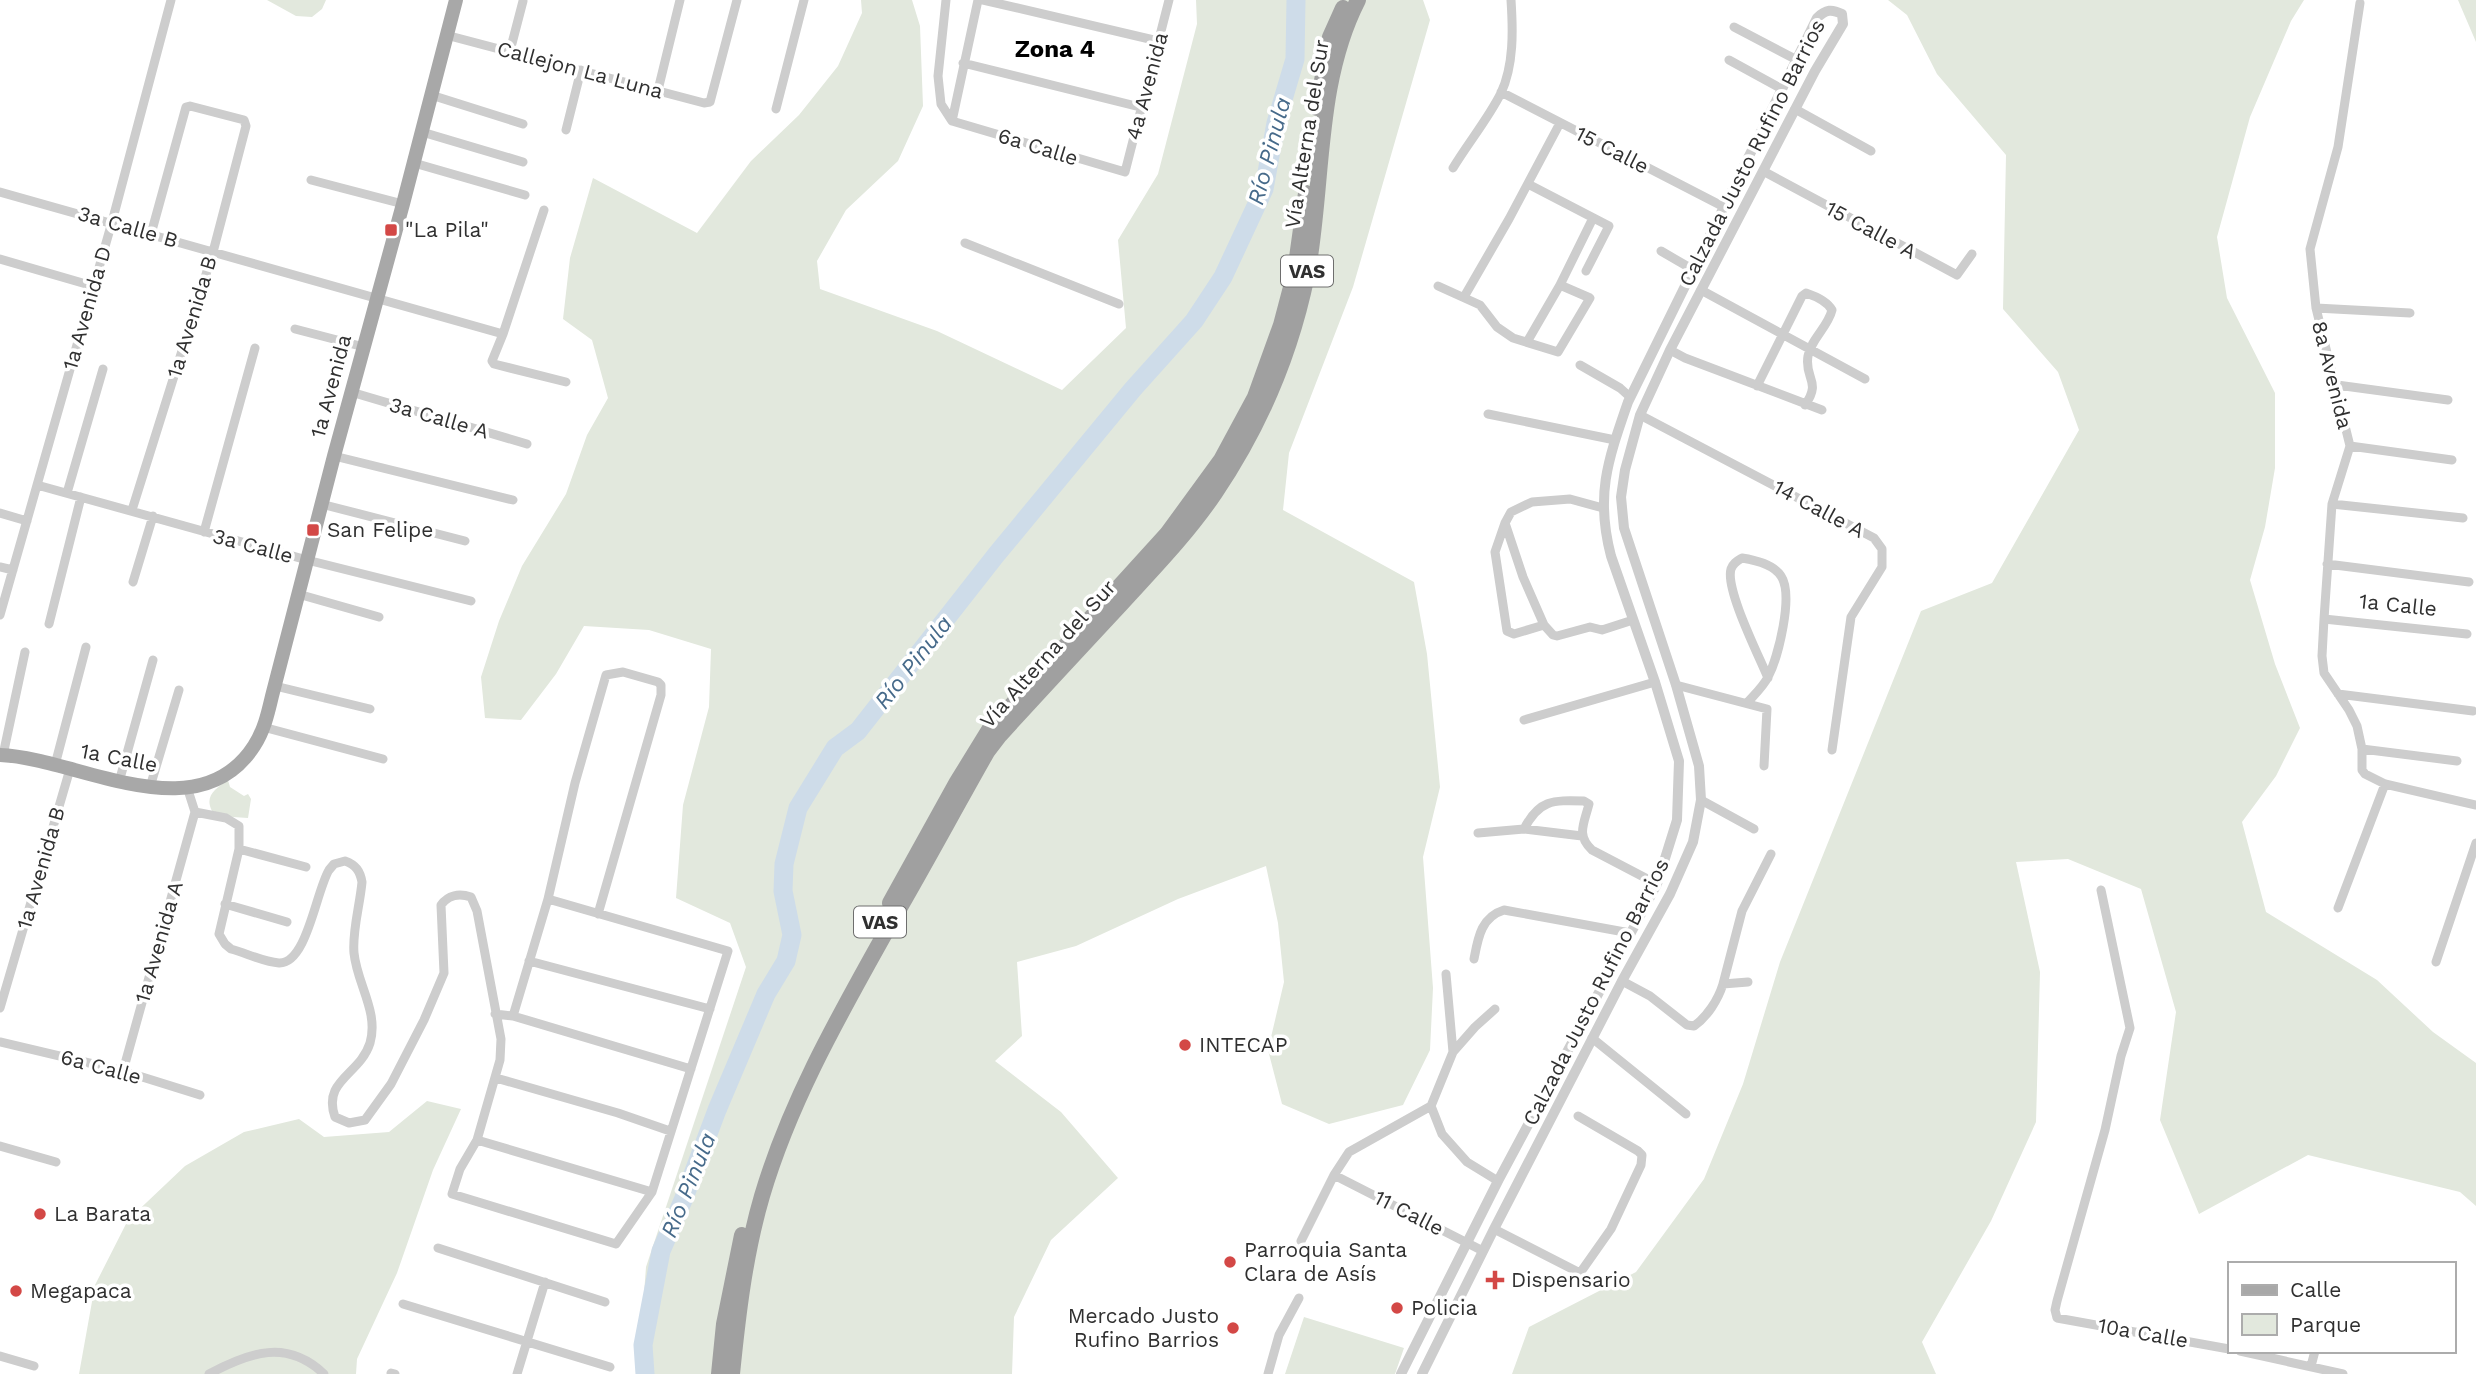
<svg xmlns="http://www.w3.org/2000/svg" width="2476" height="1374" font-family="'Work Sans',sans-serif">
  <rect width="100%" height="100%" fill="#fff"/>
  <path fill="#e2e8dd" d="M 267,0 L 326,0 L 322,9 L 312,17 L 296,16 Z
    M 861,0 L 912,0 L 920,26 L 923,106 L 898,161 L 846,210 L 817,261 L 820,289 L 937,331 L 1062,390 L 1126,328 L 1118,240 L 1158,174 L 1197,24 L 1196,0 L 1423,0 L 1430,20 L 1353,287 L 1289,453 L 1283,510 L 1414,582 L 1427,654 L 1440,787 L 1423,857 L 1433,988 L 1430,1050 L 1403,1105 L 1329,1124 L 1282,1104 L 1268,1050 L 1284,982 L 1278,923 L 1266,866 L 1178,899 L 1076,946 L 1017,962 L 1022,1036 L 995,1061 L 1061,1112 L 1118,1178 L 1051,1240 L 1014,1317 L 1012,1374 L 638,1374 L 646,1267 L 746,967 L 730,923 L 676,898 L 683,805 L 709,707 L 711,649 L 649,630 L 584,626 L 556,674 L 521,720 L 485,718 L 481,677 L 499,621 L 522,566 L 566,494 L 587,435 L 608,398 L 592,340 L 563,319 L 570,258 L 593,178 L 697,233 L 751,161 L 799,115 L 838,66 L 862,13 Z
    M 1888,0 L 2304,0 L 2291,21 L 2250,117 L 2217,237 L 2227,298 L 2275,393 L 2275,468 L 2265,527 L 2250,580 L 2275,664 L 2300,728 L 2276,776 L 2242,822 L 2266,912 L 2377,980 L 2433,1032 L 2476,1063 L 2476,1206 L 2460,1192 L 2308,1155 L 2199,1214 L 2160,1120 L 2176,1012 L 2141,889 L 2068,859 L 2016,862 L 2040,972 L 2036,1122 L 1991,1221 L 1922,1342 L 1936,1374 L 1512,1374 L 1529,1327 L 1636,1272 L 1704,1179 L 1743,1084 L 1780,962 L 1921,611 L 1992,583 L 2079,430 L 2058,372 L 2003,309 L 2006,155 L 1937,74 L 1907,15 Z
    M 2458,0 L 2476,0 L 2476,42 Z
    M 228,780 L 230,787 L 244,796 L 248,794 L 251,799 L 248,818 L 233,817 L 212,811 C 204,796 216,788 228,780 Z
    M 427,1101 L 461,1109 L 433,1170 L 397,1273 L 357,1359 L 356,1374 L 79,1374 L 95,1285 L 128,1220 L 185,1166 L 244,1132 L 299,1119 L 324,1137 L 389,1132 Z
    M 1304,1317 L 1404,1348 L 1395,1374 L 1285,1374 Z"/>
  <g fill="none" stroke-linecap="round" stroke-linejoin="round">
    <path stroke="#cedce9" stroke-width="19" d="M 645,1374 L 643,1345 L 661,1251 L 684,1198 L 717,1110 L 766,994 L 786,961 L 792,935 L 783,891 L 784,864 L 798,808 L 835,748 L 858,731 L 996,555 L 1133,389 L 1194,321 L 1223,277 L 1264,189 L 1276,123 L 1295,59 L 1296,0"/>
    <path stroke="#cdcdcd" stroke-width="9" d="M 946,0 L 938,76 L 941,104 L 952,121
      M 983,0 L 1158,41
      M 2360,3 L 2338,147 L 2310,249 L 2316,308 L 2350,446 L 2332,504 L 2324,619 L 2322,656 L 2324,673 L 2349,710 L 2357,726 L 2362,749 L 2362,770 L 2365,774 L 2385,784 L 2476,805
      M 1734,27 L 1797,60
      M 446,35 L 704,103 L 710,102 L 737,0
      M 510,51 L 523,1
      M 1729,60 L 1782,89
      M 963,63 L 1140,107
      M 658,90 L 680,0
      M 1501,92 L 1724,207
      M 431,95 L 523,124
      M 776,109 L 804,0
      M 1795,109 L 1871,151
      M 952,121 L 1125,172 L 1169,0
      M 952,121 L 978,0
      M 566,130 L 581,70
      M 422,132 L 523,162
      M 414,163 L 525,195
      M 1453,168 C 1468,143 1488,119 1501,93 C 1514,65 1513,30 1511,0
      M 1763,171 L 1957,275 L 1972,254
      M 311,180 L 403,204
      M 1528,184 L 1609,226 L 1586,271
      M 0,192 L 503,334 L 492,361 L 494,364 L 566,382
      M 965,243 L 1119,304
      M 1661,251 L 1692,269
      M 0,259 L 93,286
      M 1438,286 L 1480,305 L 1497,327 L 1513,338 L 1558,352 L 1590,298 L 1560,285
      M 1701,290 L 1865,379
      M 1464,297 L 1509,219 L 1560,123
      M 2316,308 L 2410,313
      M 295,329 L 364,347
      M 503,334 L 544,210
      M 1527,342 L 1560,285 L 1593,218
      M 1670,350 L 1685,358 L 1822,410
      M 1580,365 L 1620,388 L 1630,397
      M 2337,385 L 2448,400
      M 1757,386 L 1802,296 L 1806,293 C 1815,296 1827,301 1832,310 C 1828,327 1811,339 1808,356 C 1804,379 1822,381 1805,405
      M 351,392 L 527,444
      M 1488,414 L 1615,440
      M 1640,415 L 1874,538 L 1882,549 L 1882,567 L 1851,617 L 1832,750
      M 2350,446 L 2452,460
      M 334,456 L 513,500
      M 37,485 L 307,560 L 471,601
      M 67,493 L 103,369
      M 321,504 L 465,541
      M 2332,504 L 2463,518
      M 1603,508 L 1570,499 L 1532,502 L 1511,512 L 1505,523 L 1495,552 L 1507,631 L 1514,634 L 1544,625 L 1553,635 L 1557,636 L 1590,627 L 1602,630 L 1633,620
      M 132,510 L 213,252 L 246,126 L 244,120 L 190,106 L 186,107 L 151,234
      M 0,513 L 27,521
      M 1505,523 L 1523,577 L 1544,625
      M 204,532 L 255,348
      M 2327,564 L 2469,582
      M 0,567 L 13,570
      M 133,582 L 153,516
      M 298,594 L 379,617
      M 0,615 L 112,222 L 171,0
      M 2324,619 L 2467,634
      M 49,624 L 81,497
      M 1676,685 L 1767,709 L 1764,766
      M 275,686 L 370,709
      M 2338,694 L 2473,711
      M 1747,703 C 1754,695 1763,687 1768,677 C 1778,658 1794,595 1781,576 C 1774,565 1755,560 1742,558 C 1737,561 1733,563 1731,569 C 1725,589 1759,656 1768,678
      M 1524,720 L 1655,682
      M 263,727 L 383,759
      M 2362,749 L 2457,761
      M 3,755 L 25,652
      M 55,765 L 86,647
      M 119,782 L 153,660
      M 150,787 L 179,690
      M 187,787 L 195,812
      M 1701,800 L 1754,829
      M 195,812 L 226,818 L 239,826 L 239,849 L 219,934 L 225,944 L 231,949 C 246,953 263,962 279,963 C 307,964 316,891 329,870 L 334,864 L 345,861 C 356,865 360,871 362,882 C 360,905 352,931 354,953 C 357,984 379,1012 370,1043 C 360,1075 322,1080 335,1117 L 349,1123 L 365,1120 L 391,1084 L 424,1020 L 444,973 L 441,905 C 448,895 459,893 471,897 L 477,911 L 501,1039 L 500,1060 L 477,1140 L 460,1169 L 452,1194 L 616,1244 L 652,1192 L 728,951 L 548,899
      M 1524,829 C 1539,800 1552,800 1584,801 L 1589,804 C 1584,824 1576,835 1592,850 L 1657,884
      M 1478,833 L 1524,829 L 1582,836
      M 239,849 L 306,867
      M 2101,890 L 2130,1028 L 2121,1056 L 2105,1130 L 2057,1301 L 2055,1310 L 2057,1318 L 2229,1349
      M 225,904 L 287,922
      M 2338,908 L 2385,784
      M 1474,959 C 1478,938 1481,917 1504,910 L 1630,933
      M 529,961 L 710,1009
      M 2436,962 L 2476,843
      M 1446,974 L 1453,1052
      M 1622,981 L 1650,996 L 1687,1025 L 1694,1026 C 1707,1017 1718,1000 1723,984 L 1748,982
      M 1723,984 L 1742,911 L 1771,854
      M 0,1008 L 70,769
      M 495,1014 L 513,1016 L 691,1069
      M 513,1016 L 548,899 L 575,783 L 606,675 L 623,672 L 658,682 L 661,685 L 661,695 L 598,914
      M 1592,1038 L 1686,1114
      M 0,1042 L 123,1071 L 200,1095
      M 123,1071 L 195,812
      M 496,1078 L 618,1113 L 670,1131
      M 1431,1106 L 1442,1134 L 1467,1162 L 1498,1181
      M 477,1140 L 652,1192
      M 0,1146 L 56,1162
      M 1334,1175 L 1483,1251
      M 1494,1229 L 1580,1273 L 1611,1229 L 1641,1165 L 1642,1155 L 1638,1151 L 1578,1116
      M 1301,1241 L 1334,1175 L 1349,1152 L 1431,1106 L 1453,1052 L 1475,1027 L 1495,1009
      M 438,1248 L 605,1302
      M 403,1304 L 610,1367
      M 2240,1351 L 2343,1374
      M 0,1356 L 34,1366
      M 2311,1366 L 2315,1351
      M 391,1373 L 395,1374
      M 209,1374 C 250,1352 287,1339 324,1374
      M 517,1374 L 545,1282
      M 1268,1374 L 1279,1335 L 1299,1298"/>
    <path stroke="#cdcdcd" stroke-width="10" d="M 1401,1374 L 1498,1181 L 1657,884 L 1677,820 L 1679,761 L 1655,682 L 1611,556 C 1595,495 1608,460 1628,402 L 1817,18 C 1826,9 1832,9 1842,14 L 1843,24 L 1815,71 L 1670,350 L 1640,415 L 1625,470 L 1621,497 L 1624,528 L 1676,685 L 1699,766 L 1701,800 L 1693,842 L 1670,894 L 1622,981 L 1494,1229 L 1422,1374"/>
    <path stroke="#a8a8a8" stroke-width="14" d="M 0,755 C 78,758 197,834 254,746 C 264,731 268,713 272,696 L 334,456 L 403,204 L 456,0"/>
    <path stroke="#a0a0a0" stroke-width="16" d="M 1317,108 L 1330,37 L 1343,8
      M 890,903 L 957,782 L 989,730 L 1167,534 L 1221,460 L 1255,397 L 1281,325 L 1295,272 L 1306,193
      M 719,1374 L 724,1324 L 742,1235
      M 732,1374 C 738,1314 745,1254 762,1196 C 790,1101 840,1014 888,928 C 922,870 954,810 987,752 L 1000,735 C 1040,691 1081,647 1122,603 C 1154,568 1188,533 1215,493 C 1259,428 1291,353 1307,275 C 1324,184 1315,84 1358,0"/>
  </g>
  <g fill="#d34846" stroke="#fff" stroke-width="2.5">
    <rect x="384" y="223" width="14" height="14" rx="3.5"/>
    <rect x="306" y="523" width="14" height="14" rx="3.5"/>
    <circle cx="1185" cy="1045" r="7"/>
    <circle cx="40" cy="1214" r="7"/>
    <circle cx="1230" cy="1262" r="7"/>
    <path d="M1491.5 1269.5h7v7h7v7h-7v7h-7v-7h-7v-7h7z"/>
    <circle cx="16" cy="1291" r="7"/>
    <circle cx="1397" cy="1308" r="7"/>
    <circle cx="1233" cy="1328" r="7"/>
  </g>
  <g text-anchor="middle" stroke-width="7" stroke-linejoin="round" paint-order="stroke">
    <g fill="#fff" stroke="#6e6e6e" stroke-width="2">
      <rect x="1281" y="255.5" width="52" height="31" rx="5"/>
      <rect x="854" y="906.5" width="52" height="31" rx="5"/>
    </g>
    <g font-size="19" font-weight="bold" fill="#303030">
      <text x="1307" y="278">VAS</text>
      <text x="880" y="929">VAS</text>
    </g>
    <g font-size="21" fill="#303030" stroke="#fff">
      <text transform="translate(580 70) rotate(15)" y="7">Callejon La Luna</text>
      <text transform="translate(1147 86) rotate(-75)" y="7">4a Avenida</text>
      <text transform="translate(1307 134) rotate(-81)" y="7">Vía Alterna del Sur</text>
      <text transform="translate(1038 147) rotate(17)" y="7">6a Calle</text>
      <text transform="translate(1612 150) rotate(27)" y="7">15 Calle</text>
      <text transform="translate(1752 153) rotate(-63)" y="7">Calzada Justo Rufino Barrios</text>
      <text transform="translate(128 227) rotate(16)" y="7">3a Calle B</text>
      <text transform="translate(1871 230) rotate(28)" y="7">15 Calle A</text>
      <text transform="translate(87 308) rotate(-74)" y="7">1a Avenida D</text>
      <text transform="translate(192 317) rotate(-73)" y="7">1a Avenida B</text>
      <text transform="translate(2332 375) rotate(76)" y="7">8a Avenida</text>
      <text transform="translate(331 386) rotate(-75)" y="7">1a Avenida</text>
      <text transform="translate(439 418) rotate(16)" y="7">3a Calle A</text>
      <text transform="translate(1819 509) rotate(28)" y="7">14 Calle A</text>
      <text transform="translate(253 546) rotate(15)" y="7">3a Calle</text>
      <text transform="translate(2398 605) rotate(6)" y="7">1a Calle</text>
      <text transform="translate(1048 654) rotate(-48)" y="7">Vía Alterna del Sur</text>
      <text transform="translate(119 758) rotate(11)" y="7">1a Calle</text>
      <text transform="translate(41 868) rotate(-74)" y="7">1a Avenida B</text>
      <text transform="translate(159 942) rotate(-74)" y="7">1a Avenida A</text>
      <text transform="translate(1596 992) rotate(-63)" y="7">Calzada Justo Rufino Barrios</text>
      <text transform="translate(101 1067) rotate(15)" y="7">6a Calle</text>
      <text transform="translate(1409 1213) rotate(27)" y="7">11 Calle</text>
      <text transform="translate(2143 1333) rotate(10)" y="7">10a Calle</text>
    </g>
    <g font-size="21" fill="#303030" stroke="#fff" text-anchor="start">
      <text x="405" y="237">"La Pila"</text>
      <text x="327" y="537">San Felipe</text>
      <text x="1199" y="1052">INTECAP</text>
      <text x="54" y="1221">La Barata</text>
      <text x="1244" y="1257">Parroquia Santa<tspan x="1244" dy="24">Clara de Asís</tspan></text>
      <text x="1511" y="1287">Dispensario</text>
      <text x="30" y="1298">Megapaca</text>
      <text x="1411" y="1315">Policia</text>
      <text x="1219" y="1323" text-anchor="end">Mercado Justo<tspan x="1219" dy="24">Rufino Barrios</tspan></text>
    </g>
    <g font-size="23" font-style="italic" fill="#466a8a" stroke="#fff">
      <text transform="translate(1269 151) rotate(-75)" y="8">Río Pinula</text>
      <text transform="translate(913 662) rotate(-52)" y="8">Río Pinula</text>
      <text transform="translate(688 1185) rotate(-68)" y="8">Río Pinula</text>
    </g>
    <g font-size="24" font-weight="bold" fill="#000" stroke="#fff">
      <text x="1055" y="57">Zona 4</text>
    </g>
  </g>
  <rect x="2228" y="1262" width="228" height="91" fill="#ffffff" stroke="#acacac" stroke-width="2"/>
  <rect x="2242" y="1285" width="35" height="10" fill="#a8a8a8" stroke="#acacac" stroke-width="2"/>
  <text x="2290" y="1297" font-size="21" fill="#303030">Calle</text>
  <rect x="2242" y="1314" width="35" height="21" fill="#e2e8dd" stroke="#acacac" stroke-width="2"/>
  <text x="2290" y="1332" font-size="21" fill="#303030">Parque</text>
</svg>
